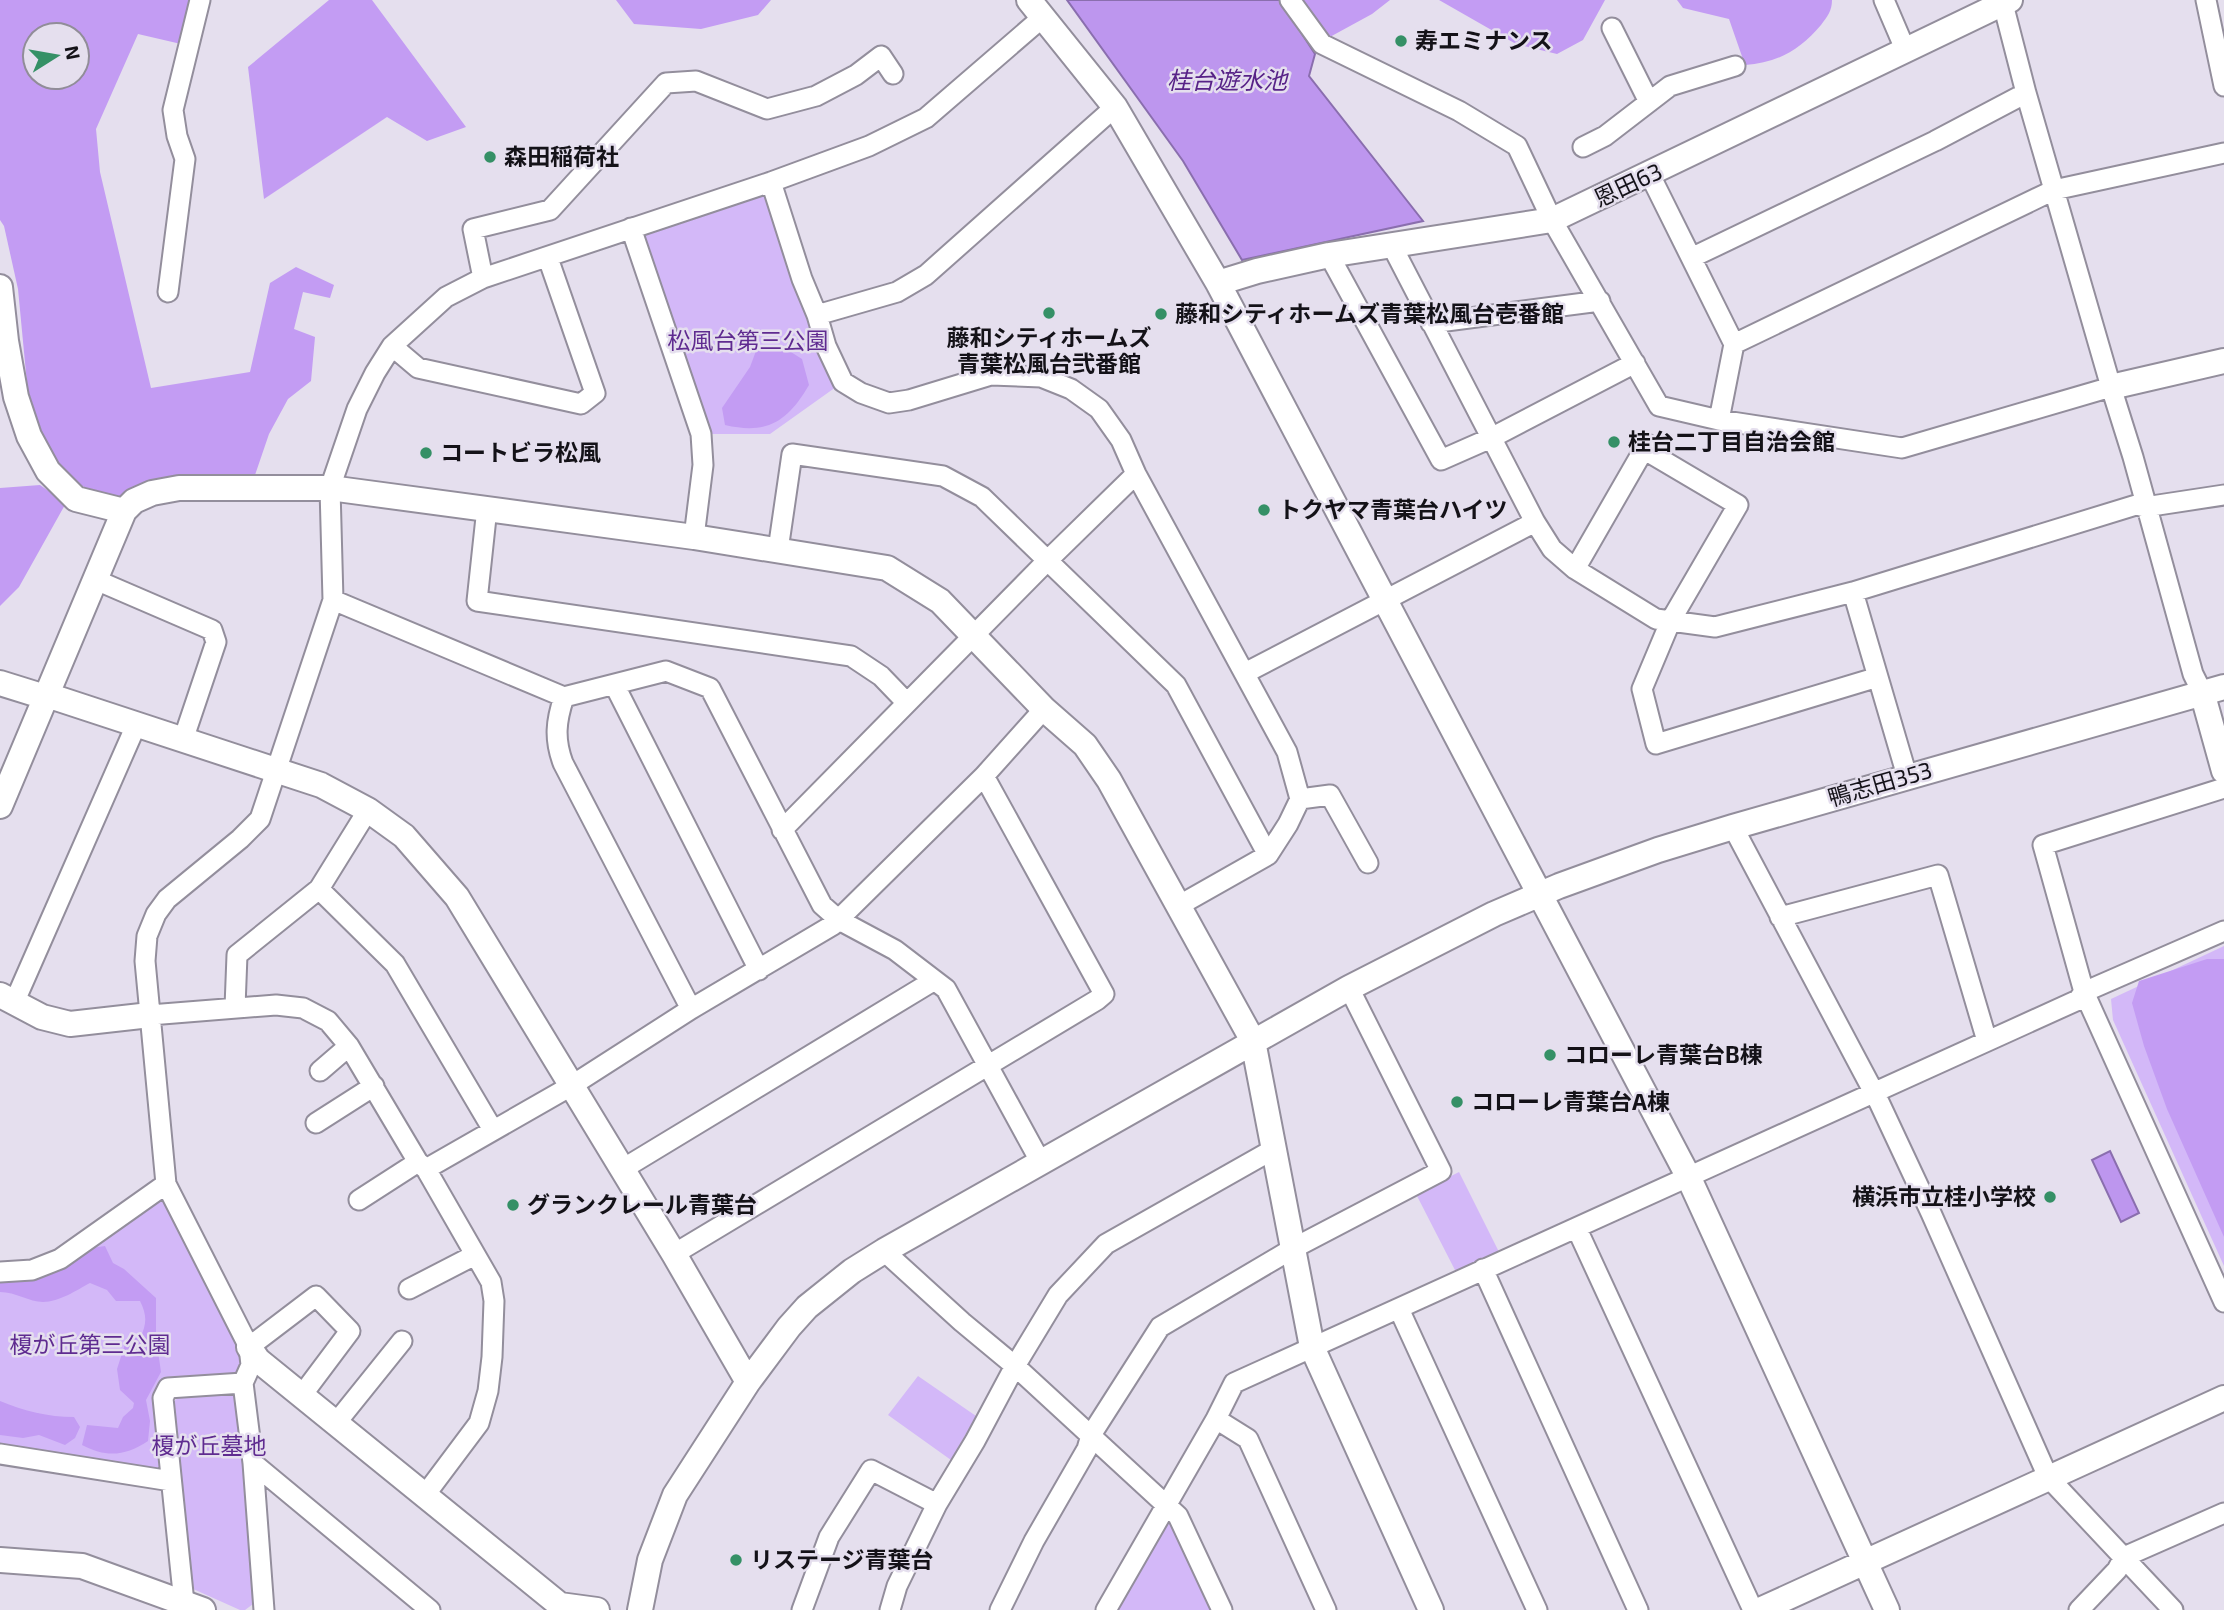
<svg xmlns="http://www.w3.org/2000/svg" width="2224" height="1610" font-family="'Exo 2','Noto Sans JP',sans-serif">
  <rect width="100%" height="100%" fill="#e5dfee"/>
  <path fill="#d3b8f8" d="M 768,187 L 843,382 L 770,434 L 701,434 L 631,228 Z
    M 2224,946 L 2224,1266 L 2113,1020 L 2111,999 Z
    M 1459,1172 L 1499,1252 L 1456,1272 L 1416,1194 Z
    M 166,1184 L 249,1347 L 243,1383 L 168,1389 L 171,1481 L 0,1454 L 0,1272 L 32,1270 Z
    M 918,1376 L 976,1416 L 951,1460 L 888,1415 Z
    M 237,1389 L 257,1601 L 245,1610 L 240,1610 L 191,1588 L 172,1403 L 179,1397 Z
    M 1166,1505 L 1222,1610 L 1106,1610 Z"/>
  <path fill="#c39cf3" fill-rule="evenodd" d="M 0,0 L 193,0 L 181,44 L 138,34 L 96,129 L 100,172 L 151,388 L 250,372 L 270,283 L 296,267 L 334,285 L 330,298 L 303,292 L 294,329 L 315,337 L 311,381 L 288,399 L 269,434 L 255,475 L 150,483 L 123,500 L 89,490 L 71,479 L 48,449 L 28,394 L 18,289 L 4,226 L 0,220 ZM 35,35 L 77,35 L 77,77 L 35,77 Z
    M 329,0 L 372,0 L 466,127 L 427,141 L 387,117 L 264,199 L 248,67 Z
    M 616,0 L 771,0 L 758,15 L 701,29 L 634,24 Z
    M 1301,0 L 1390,0 L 1372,14 L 1328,38 Z
    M 1439,0 L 1605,0 L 1583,40 L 1557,54 L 1516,44 Z
    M 1677,0 L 1832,0 C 1832,11 1827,17 1821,25 C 1800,50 1777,63 1745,65 L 1729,19 L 1683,8 Z
    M 783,347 L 802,359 L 809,385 C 788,421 768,435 725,425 L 722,408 L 750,367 L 756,351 Z
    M 40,485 L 66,503 L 19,587 L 0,606 L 0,488 Z
    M 2207,959 L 2224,959 L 2224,1237 L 2167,1109 L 2144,1046 L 2132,1003 L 2139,981 Z
    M 105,1246 L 113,1263 L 124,1269 L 156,1298 L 156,1337 L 161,1372 L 146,1400 L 150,1421 L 148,1441 C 125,1456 107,1458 82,1445 L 87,1425 L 118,1428 L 123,1417 L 133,1408 L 134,1403 L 120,1390 L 117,1369 L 127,1338 L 140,1338 C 147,1324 147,1315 140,1301 L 116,1301 L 107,1290 L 90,1283 C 77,1290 59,1302 43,1302 C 29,1302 16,1292 0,1292 L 0,1280 L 92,1248 Z
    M 0,1401 C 24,1411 48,1417 74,1417 L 80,1427 L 75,1438 L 65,1445 L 39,1435 L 23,1438 L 0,1435 Z"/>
  <path fill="#bd96ee" stroke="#8a6eae" stroke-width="2" d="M 1067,0 L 1280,0 L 1315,54 L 1309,76 L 1423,221 L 1242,260 L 1183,161 Z
    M 2110,1151 L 2139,1213 L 2121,1222 L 2092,1160 Z"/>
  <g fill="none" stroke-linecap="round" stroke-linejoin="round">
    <g stroke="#938e9c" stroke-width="23">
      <path id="minor" d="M 1290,0 L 1322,44 L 1459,111 L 1517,146 L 1552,220 L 1659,406 L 1719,420 L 1902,448 L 2111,387
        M 1884,0 L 1905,49
        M 2002,0 L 2026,93 L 2111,387 L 2133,457 L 2193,674 L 2202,692
        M 2206,0 L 2224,86
        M 1612,28 L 1649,102
        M 1583,147 L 1605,136 L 1670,86 L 1735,66
        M 1650,175 L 1734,344 L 1719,420
        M 771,182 L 802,279 L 817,315 L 826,346 L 843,382 L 861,393 L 889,403 L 909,400 L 991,375 L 1041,377 L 1071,389 L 1099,409 L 1121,440 L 1136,474 L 1287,752 L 1300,799 L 1288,824 L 1268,855 L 1178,906
        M 631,228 L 701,434 L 703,465 L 694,537
        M 1392,246 L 1535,522 L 1552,549 L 1575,569 L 1656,619 L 1715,627 L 1853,592 L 2136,505 L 2145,507 L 2224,495
        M 1329,255 L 1441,460 L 1491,438 L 1635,363
        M 1693,257 L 1935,141 L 2026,93
        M 483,278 L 473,229 L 550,210 L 666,83 L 696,81 L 767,109 L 816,96 L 856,75 L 881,56 L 893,74
        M 168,292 L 185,159 L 177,136 L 173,110 L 200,0
        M 817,315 L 897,292 L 926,275 L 1115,107
        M 1431,323 L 1600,301
        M 1734,344 L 2054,190 L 2224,153
        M 392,346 L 418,368 L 581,404 L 595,393 L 548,258
        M 1645,450 L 1738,505 L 1671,620 L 1642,689 L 1656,744 L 1878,677
        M 487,508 L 477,601 L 851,656 L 881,676 L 907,703
        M 778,550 L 792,454 L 943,476 L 982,497 L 1176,685 L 1268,855
        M 1575,569 L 1647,444
        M 96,580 L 212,630 L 216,642 L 183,740
        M 1853,592 L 1907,776
        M 333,600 L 564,697 L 666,671 L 710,688 L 822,905 L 839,920 L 895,950 L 946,989 L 1040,1161
        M 1245,673 L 1535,522
        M 615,686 L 759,970
        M 564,697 C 556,721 554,739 563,763 L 691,1009
        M 2224,788 L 2043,845 L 2084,992 L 2224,1302
        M 1300,799 L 1330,795 L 1368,863
        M 1733,827 L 1879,1102 L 1931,1213 L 2048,1477 L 2173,1610
        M 782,830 L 1048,560 L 1136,474
        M 319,889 L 395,964 L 493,1130
        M 1780,917 L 1938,875 L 1987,1041
        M 14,1003 L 137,723
        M 235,1007 L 237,955 L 319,889 L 368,810
        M 150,1015 L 276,1005 L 303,1008 L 328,1021 L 349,1046 L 418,1162 L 426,1169 L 491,1282 L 494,1301 L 492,1357 L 488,1391 L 479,1423 L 425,1495
        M 320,1071 L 349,1046
        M 316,1123 L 374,1086
        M 426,1169 L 571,1086 L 691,1009 L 833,925 L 984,776 L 1044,709
        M 621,1170 L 933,981
        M 359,1200 L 418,1162
        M 1577,1229 L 1753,1610
        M 884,1251 L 962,1322 L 1015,1366 L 1178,1516 L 1222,1610
        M 674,1254 L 1097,1000 L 1104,994 L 984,776
        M 1483,1269 L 1638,1610
        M 0,1272 L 32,1270 L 60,1259 L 166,1184
        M 409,1289 L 475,1255
        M 1399,1309 L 1537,1610
        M 249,1347 L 316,1296 L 350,1331 L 302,1395
        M 1216,1419 L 1248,1439 L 1326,1610
        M 336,1423 L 402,1341
        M 0,1454 L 171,1481
        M 253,1463 L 430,1610
        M 184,1603 L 163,1398 L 168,1388 L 243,1383
        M 264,1610 L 253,1463 L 243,1383 L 251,1365 L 249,1347 L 166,1184 L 145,961 L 147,936 L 156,914 L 167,899 L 240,839 L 260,819 L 333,600 L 330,488 L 357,409 L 375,373 L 392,346 L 446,297 L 483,278 L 771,182 L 869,146 L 926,118 L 1043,17
        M 802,1610 L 829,1537 L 871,1470 L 937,1504
        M 890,1610 L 897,1586 L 937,1504 L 975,1441 L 1015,1366 L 1058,1295 L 1106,1244 L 1274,1149
        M 1000,1610 L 1034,1541 L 1087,1449 L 1091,1435 L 1160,1327 L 1292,1249 L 1441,1171 L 1349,988
        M 1106,1610 L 1216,1419 L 1234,1383 L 2078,1000 L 2084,992 L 2224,931
        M 2079,1610 L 2117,1570 L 2124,1557 L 2224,1513"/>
    </g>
    <g stroke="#938e9c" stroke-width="28">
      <path id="tertiary" d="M 1029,0 L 1115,107 L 1218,283 L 1688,1176 L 1887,1610
        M 1218,283 L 1257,271 L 1329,255 L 1552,220 L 2010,0
        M 0,287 L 6,341 L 16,397 L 29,436 L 48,471 L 76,499 L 124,511
        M 2111,387 L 2224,361
        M 0,683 L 45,697 L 53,697 L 321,785 L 368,810 L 404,836 L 457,897 L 674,1254 L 748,1382
        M 2202,692 L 2224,771
        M 0,806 L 124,511 L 134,501 L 152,493 L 179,488 L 330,488 L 694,537 L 887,568 L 940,601 L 1044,709 L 1085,745 L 1109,780 L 1253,1041 L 1312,1347 L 1431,1610
        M 0,995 L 42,1017 L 70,1024 L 150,1015
        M 249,1347 L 258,1360 L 560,1605 L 597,1610
        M 0,1560 L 82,1566 L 203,1610
        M 640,1610 L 650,1560 L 675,1495 L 748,1382 L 789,1327 L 807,1307 L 852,1271 L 884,1251 L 1349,988 L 1494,914 L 1559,886 L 1658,850 L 1733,827 L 2224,687
        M 1760,1610 L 2224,1398"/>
    </g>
    <use href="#minor" stroke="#fff" stroke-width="19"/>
    <use href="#tertiary" stroke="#fff" stroke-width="24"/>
  </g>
  <g fill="#359066" stroke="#e5dfee" stroke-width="2.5">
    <circle cx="1401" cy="41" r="7"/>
    <circle cx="490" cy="157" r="7"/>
    <circle cx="1049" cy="313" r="7"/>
    <circle cx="1161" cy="314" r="7"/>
    <circle cx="1614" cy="442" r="7"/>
    <circle cx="426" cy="453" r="7"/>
    <circle cx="1264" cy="510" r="7"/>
    <circle cx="1550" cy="1055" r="7"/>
    <circle cx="1457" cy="1102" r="7"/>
    <circle cx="2050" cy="1197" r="7"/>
    <circle cx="513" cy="1205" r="7"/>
    <circle cx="736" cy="1560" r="7"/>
  </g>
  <g text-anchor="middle" stroke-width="5" stroke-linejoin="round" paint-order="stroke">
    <g font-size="23" font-weight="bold" fill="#141218" stroke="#e5dfee" text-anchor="start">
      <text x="1415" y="49">寿エミナンス</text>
      <text x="504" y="165">森田稲荷社</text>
      <text x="1175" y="322">藤和シティホームズ青葉松風台壱番館</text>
      <text x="1049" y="346" text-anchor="middle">藤和シティホームズ<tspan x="1049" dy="26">青葉松風台弐番館</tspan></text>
      <text x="1628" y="450">桂台二丁目自治会館</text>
      <text x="440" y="461">コートビラ松風</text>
      <text x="1278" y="518">トクヤマ青葉台ハイツ</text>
      <text x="1564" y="1063">コローレ青葉台B棟</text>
      <text x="1471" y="1110">コローレ青葉台A棟</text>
      <text x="2036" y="1205" text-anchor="end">横浜市立桂小学校</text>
      <text x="527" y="1213">グランクレール青葉台</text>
      <text x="750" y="1568">リステージ青葉台</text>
    </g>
    <g font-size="23" fill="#141218" stroke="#e5dfee">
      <text transform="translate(1628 185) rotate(-25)" y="8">恩田63</text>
      <text transform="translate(1880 784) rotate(-16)" y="8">鴨志田353</text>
    </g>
    <g font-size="23" fill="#5f2b90" stroke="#e5dfee">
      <text x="748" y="349">松風台第三公園</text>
      <text x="90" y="1353">榎が丘第三公園</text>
      <text x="209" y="1454">榎が丘墓地</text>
    </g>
    <g font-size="24" font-style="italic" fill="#572287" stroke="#e5dfee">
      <text x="1227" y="89">桂台遊水池</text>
    </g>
  </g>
  <g transform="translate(56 56) rotate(79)"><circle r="33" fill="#e5dfee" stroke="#918d98" stroke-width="2"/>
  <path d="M0-5L12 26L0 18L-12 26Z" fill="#359066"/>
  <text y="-10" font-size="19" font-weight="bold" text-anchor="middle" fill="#141218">N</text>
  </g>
</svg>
